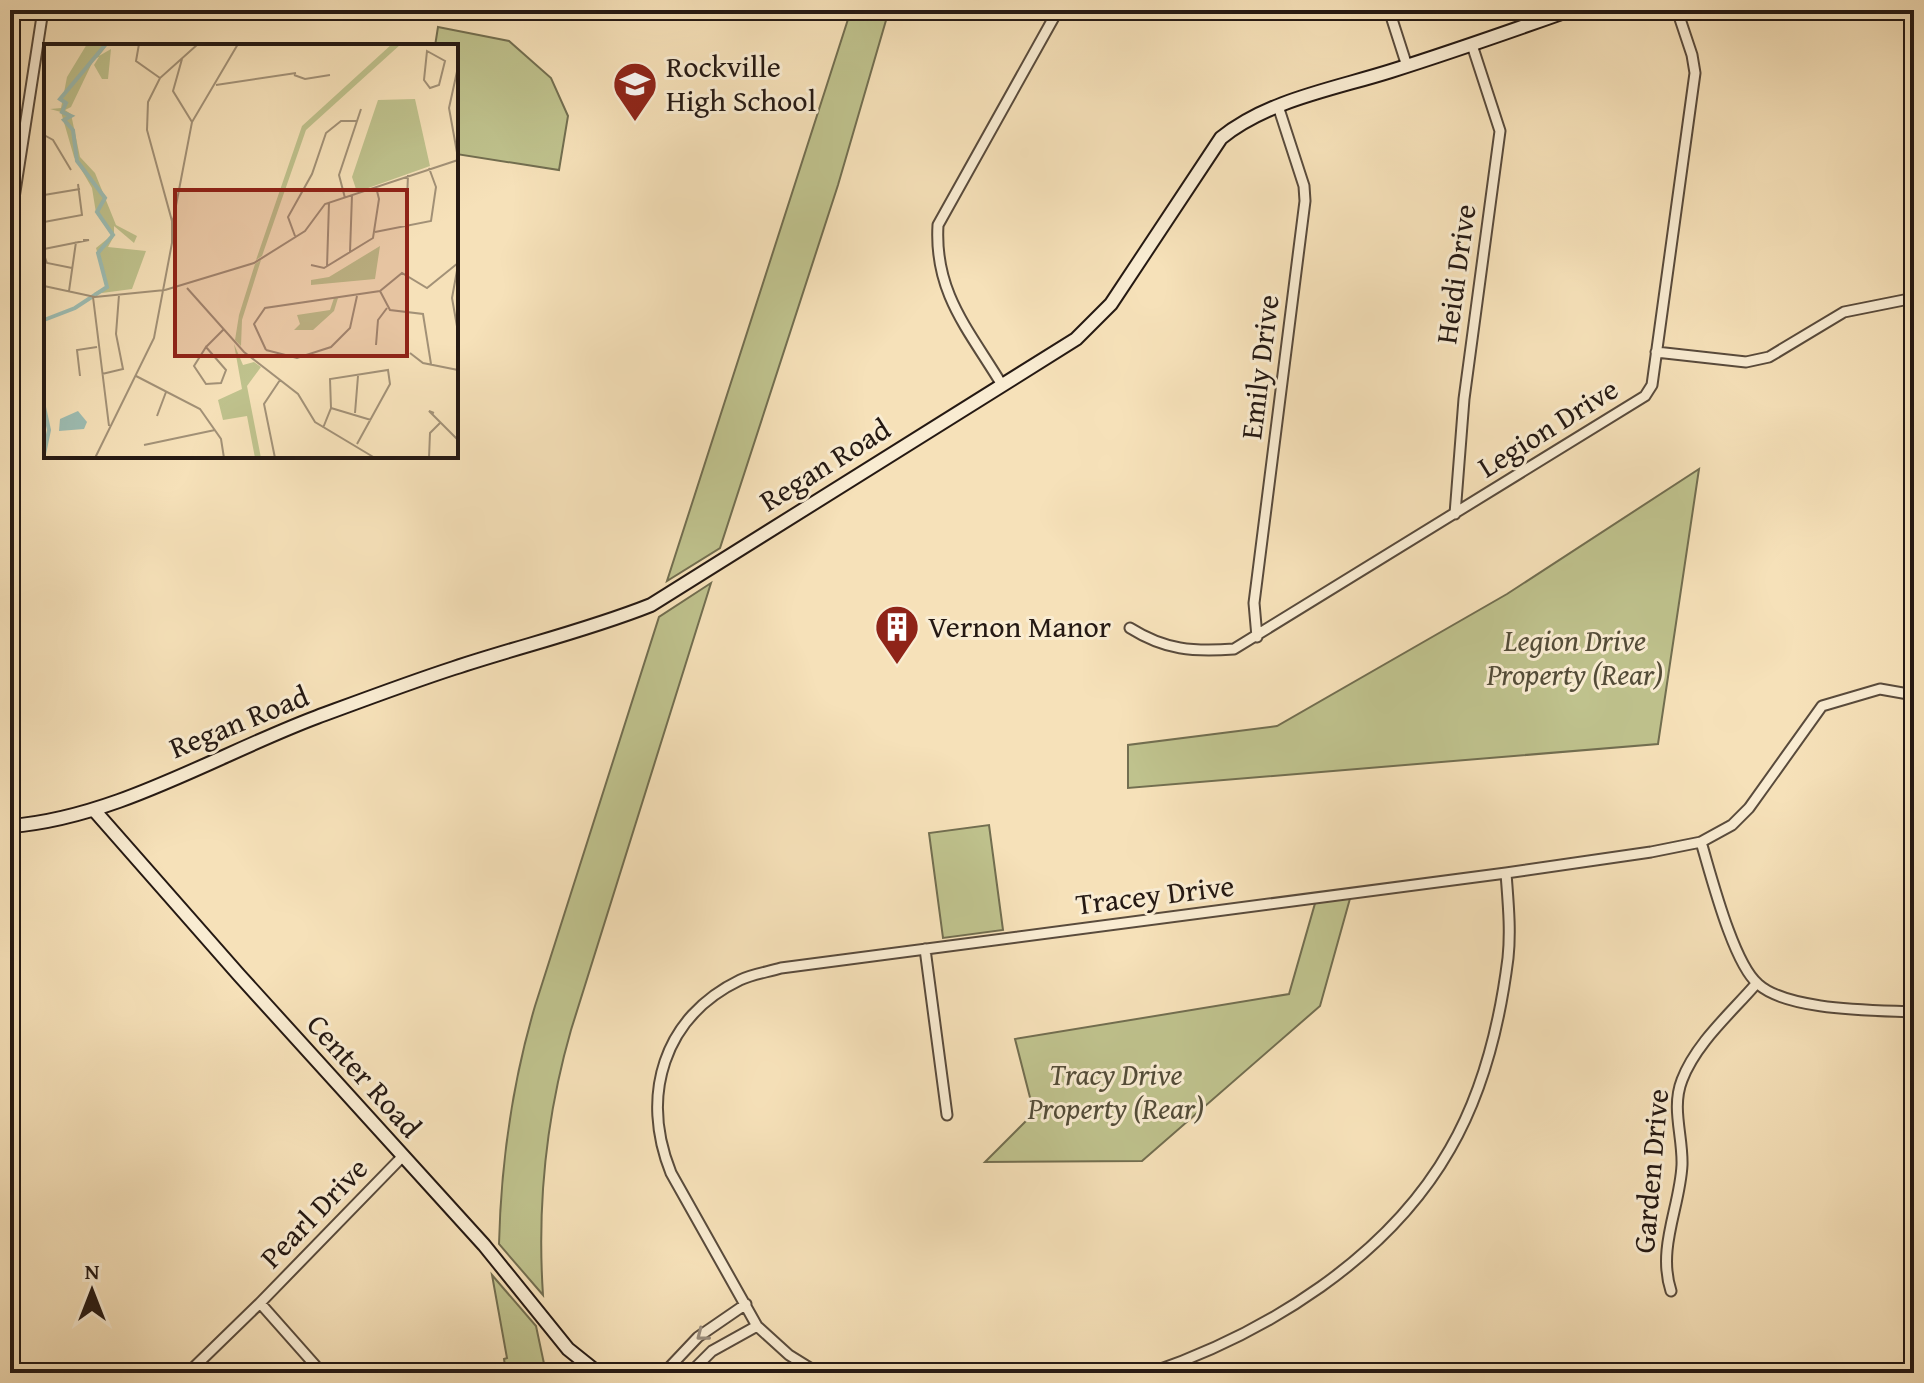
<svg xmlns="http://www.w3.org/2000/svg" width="1924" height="1383" font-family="'Gentium Book Plus',serif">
  <rect width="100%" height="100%" fill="#f6e1b9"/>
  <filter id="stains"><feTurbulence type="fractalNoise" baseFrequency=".0025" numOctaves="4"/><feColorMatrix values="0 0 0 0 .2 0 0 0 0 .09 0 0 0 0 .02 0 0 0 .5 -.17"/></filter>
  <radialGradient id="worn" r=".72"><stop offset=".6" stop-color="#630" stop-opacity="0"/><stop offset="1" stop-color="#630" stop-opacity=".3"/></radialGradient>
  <path fill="#bfc28d" stroke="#726e50" stroke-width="2" d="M 851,10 L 889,10 L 838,185 L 720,548 L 667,581 Z
    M 438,27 L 509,41 L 551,78 L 568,116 L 559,170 L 456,154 L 456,46 L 435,46 Z
    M 1699,469 L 1658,744 L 1128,788 L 1128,745 L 1277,726 L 1507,594 Z
    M 711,583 L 571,1030 C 546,1117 537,1205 543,1295 L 499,1244 C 501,1163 512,1084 535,1006 L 659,617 Z
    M 989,825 L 1003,930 L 943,938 L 929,833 Z
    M 1351,895 L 1320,1006 L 1142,1161 L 985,1162 L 1034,1113 L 1015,1039 L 1289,994 L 1316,900 Z
    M 492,1275 L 536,1326 L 546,1373 L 506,1373 L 504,1359 L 507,1358 Z"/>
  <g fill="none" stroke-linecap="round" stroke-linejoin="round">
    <g stroke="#594b3c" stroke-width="13">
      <path id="street" d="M 1389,10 L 1407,66
        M 10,224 L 43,10
        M 1656,352 L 1746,362 L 1769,357 L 1844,312 L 1914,298
        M 1002,385 C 969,330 934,293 938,225 L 1058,10
        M 1455,514 L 1464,399 L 1500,131 L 1472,45
        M 1130,628 C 1165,650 1193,652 1234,649 L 1645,396 L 1652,385 L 1695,73 L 1692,55 L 1677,10
        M 1257,637 L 1254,603 L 1305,201 L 1304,186 L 1278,106
        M 1701,842 C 1711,875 1733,963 1758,984 C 1788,1011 1874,1010 1914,1012
        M 925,949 L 947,1115
        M 1671,1291 C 1657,1248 1680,1207 1682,1165 C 1683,1136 1671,1108 1682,1080 C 1696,1043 1731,1013 1756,984
        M 260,1303 L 402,1157
        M 188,1373 L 260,1303 L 322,1373
        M 664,1373 L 698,1337 L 746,1304
        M 690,1373 L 712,1351 L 757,1326
        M 818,1373 L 789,1355 L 757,1326 L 671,1173 C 640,1096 663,1017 740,980 C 752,974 768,972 781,968 L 1506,873 L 1651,852 L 1701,842 L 1732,825 L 1749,808 L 1822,706 L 1880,689 L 1914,695
        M 1150,1373 C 1267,1333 1388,1258 1450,1149 C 1483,1092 1500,1022 1508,958 C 1511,930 1508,901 1506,873"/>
    </g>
    <g stroke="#251913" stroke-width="16">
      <path id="secondary" d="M 94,810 L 239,975 L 484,1245 L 568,1349 L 598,1373
        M 10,826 C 116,818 218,754 317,717 C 363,700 408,683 454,668 C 520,646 586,631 651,605 L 1076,339 L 1111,304 L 1221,138 C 1268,100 1334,89 1391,71 C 1451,52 1511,31 1570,10"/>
    </g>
    <use href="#street" stroke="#f9ecd2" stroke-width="9"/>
    <use href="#secondary" stroke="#f9ecd2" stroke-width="12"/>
  </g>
  <defs><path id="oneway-chevron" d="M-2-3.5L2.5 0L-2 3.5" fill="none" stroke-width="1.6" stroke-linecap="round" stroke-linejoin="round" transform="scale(2)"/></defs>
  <use stroke="#9a8d7c" href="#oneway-chevron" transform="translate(702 1335) rotate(142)"/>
  <defs>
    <g id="school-pin" transform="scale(2.3)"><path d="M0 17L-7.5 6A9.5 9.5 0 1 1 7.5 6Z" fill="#8f2418" stroke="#f9ecd2"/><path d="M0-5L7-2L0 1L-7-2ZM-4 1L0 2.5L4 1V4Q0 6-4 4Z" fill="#fff"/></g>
    <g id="building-pin" transform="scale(2.3)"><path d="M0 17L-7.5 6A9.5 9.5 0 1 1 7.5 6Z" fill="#8f2418" stroke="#f9ecd2"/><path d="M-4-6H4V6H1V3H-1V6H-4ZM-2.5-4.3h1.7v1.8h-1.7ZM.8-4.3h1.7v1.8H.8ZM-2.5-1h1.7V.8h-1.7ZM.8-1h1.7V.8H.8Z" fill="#fff"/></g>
  </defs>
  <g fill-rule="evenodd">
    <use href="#school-pin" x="635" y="84"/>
    <use href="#building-pin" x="897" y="627"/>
  </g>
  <g text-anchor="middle" stroke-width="6" stroke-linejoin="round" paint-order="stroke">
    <g font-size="30" fill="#251913" stroke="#f9ecd2" text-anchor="start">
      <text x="666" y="77">Rockville<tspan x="666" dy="34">High School</tspan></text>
      <text x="928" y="637">Vernon Manor</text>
    </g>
    <g font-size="30" fill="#251913" stroke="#f9ecd2">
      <text transform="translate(1456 274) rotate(-82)" y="10">Heidi Drive</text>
      <text transform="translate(1260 367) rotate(-83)" y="10">Emily Drive</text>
      <text transform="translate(1548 428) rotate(-32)" y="10">Legion Drive</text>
      <text transform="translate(825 465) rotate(-32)" y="10">Regan Road</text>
      <text transform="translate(239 722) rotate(-22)" y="10">Regan Road</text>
      <text transform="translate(1155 895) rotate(-7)" y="10">Tracey Drive</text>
      <text transform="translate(364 1076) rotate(48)" y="10">Center Road</text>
      <text transform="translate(1651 1171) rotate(-85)" y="10">Garden Drive</text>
      <text transform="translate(314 1213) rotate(-46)" y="10">Pearl Drive</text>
    </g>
    <g font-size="30" font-style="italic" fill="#534c38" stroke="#f9ecd2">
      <text x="1575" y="651">Legion Drive<tspan x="1575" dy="34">Property (Rear)</tspan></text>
      <text x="1116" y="1085">Tracy Drive<tspan x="1116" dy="34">Property (Rear)</tspan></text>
    </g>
  </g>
  <g transform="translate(44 44)">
    <rect width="414" height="414" fill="#f6e1b9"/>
    <path d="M 43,0 L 64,0 L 55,12 L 67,5 L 64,35 L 58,35 L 50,21 L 55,13 L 50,15 L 27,63 L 21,66 L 27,70 L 36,113 L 51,129 L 72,181 L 93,192 L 90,199 L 70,182 L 70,192 L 64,203 L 102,207 L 88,245 L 58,249 L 50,249 L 63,242 L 52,204 L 68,191 L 52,169 L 48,144 L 30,113 L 17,68 L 6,65 L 17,64 L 23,33 ZM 348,0 L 357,0 L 262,86 L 218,212 L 212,216 L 258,82 ZM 371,55 L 386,122 L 313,148 L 308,133 L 334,56 ZM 336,202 L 331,235 L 267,241 L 267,236 L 285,233 ZM 217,216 L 198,276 L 197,302 L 191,296 L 195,271 L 211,220 ZM 290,254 L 294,254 L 290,267 L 269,286 L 250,286 L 256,280 L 253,271 L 286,266 ZM 190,300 L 199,321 L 210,318 L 217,323 L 203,342 L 217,414 L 211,414 L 203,372 L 179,376 L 174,356 L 198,345 Z" fill="#bfc28d"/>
    <path d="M 34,367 L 43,378 L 40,385 L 15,387 L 16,375 Z" fill="#9dbdb3"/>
    <path fill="none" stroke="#9dbdb3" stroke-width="4" d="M 0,276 L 31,264 L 63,243 L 54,209 L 69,191 L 53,168 L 61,154 L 33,117 L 29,86 L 20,76 L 27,72 L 18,68 L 22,59 L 16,55 L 62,0M 0,363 L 5,386 L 0,410"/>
    <path fill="none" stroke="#a29177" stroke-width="2" d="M 95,0 L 92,17 L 116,34M 383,7 L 401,17 L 395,41 L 386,44 L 380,36 ZM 138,15 L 129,47 L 148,78M 414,23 L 405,64 L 414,114M 250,31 L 261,35 L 286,31M 172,41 L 252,29M 0,91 L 9,96 L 27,126M 0,151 L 36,145M 301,154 L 295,131 L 317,65M 129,177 L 148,78 L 194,0M 0,178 L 38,171 L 34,140M 362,182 L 364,131M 331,188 L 387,177 L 392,143 L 385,124M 251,192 L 244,173 L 268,130 L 282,89 L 297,77 L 313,77M 0,205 L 45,196 L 39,196M 306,208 L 308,151M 0,211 L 3,219 L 28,224M 267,221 L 280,224 L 329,194 L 335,155 L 332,143M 414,221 L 408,254 L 414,288M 283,223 L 285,159M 0,242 L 51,253 L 121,246M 143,244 L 200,308 L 254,350 L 271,378 L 331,414M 121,246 L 210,219 L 261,187 L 281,160 L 414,116M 25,247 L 32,198M 336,247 L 346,266 L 379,270 L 387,320M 49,253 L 65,382M 332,301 L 334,276 L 343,264M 162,303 L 182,326 L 177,339 L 162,340 L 150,322 ZM 162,303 L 180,285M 222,306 L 210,280 L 221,264 L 336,247 L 358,229 L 383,244 L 414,219M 222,306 L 253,314 L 287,303 L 306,284 L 313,252M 366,309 L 379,319 L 414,326M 58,330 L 79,325 L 72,290 L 75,251M 36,332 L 33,306 L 53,303M 92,332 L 156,365 L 177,395 L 180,414M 287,364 L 327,376M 311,369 L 314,332M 390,369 L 385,367 L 414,396M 113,372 L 122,348M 279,384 L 287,364 L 286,335 L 344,326 L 346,340 L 313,400M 100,401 L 171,386M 51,414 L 110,294 L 128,199 L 128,177 L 103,86 L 104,58 L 116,34 L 154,0M 231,414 L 220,360 L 236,336M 385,414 L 386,389 L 397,378"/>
    <path fill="#8f2418" fill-opacity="0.15" stroke="#8f2418" stroke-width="4" d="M 131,146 L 363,146 L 363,312 L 131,312 Z"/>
    <rect width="414" height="414" fill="none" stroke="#251913" stroke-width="4"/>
  </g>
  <rect width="1924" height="1383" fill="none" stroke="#f6e1b9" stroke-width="40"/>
  <rect x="12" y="12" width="1900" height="1359" fill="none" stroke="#251913" stroke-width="4"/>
  <rect x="20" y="20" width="1884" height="1343" fill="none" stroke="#251913" stroke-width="2"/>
  <g transform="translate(92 1291)" stroke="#f9ecd2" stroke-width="6" paint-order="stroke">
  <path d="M0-6L14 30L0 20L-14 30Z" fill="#251913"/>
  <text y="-12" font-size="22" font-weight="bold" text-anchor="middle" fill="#251913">N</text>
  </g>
  <rect width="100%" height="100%" filter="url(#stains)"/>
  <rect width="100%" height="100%" fill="url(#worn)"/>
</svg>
